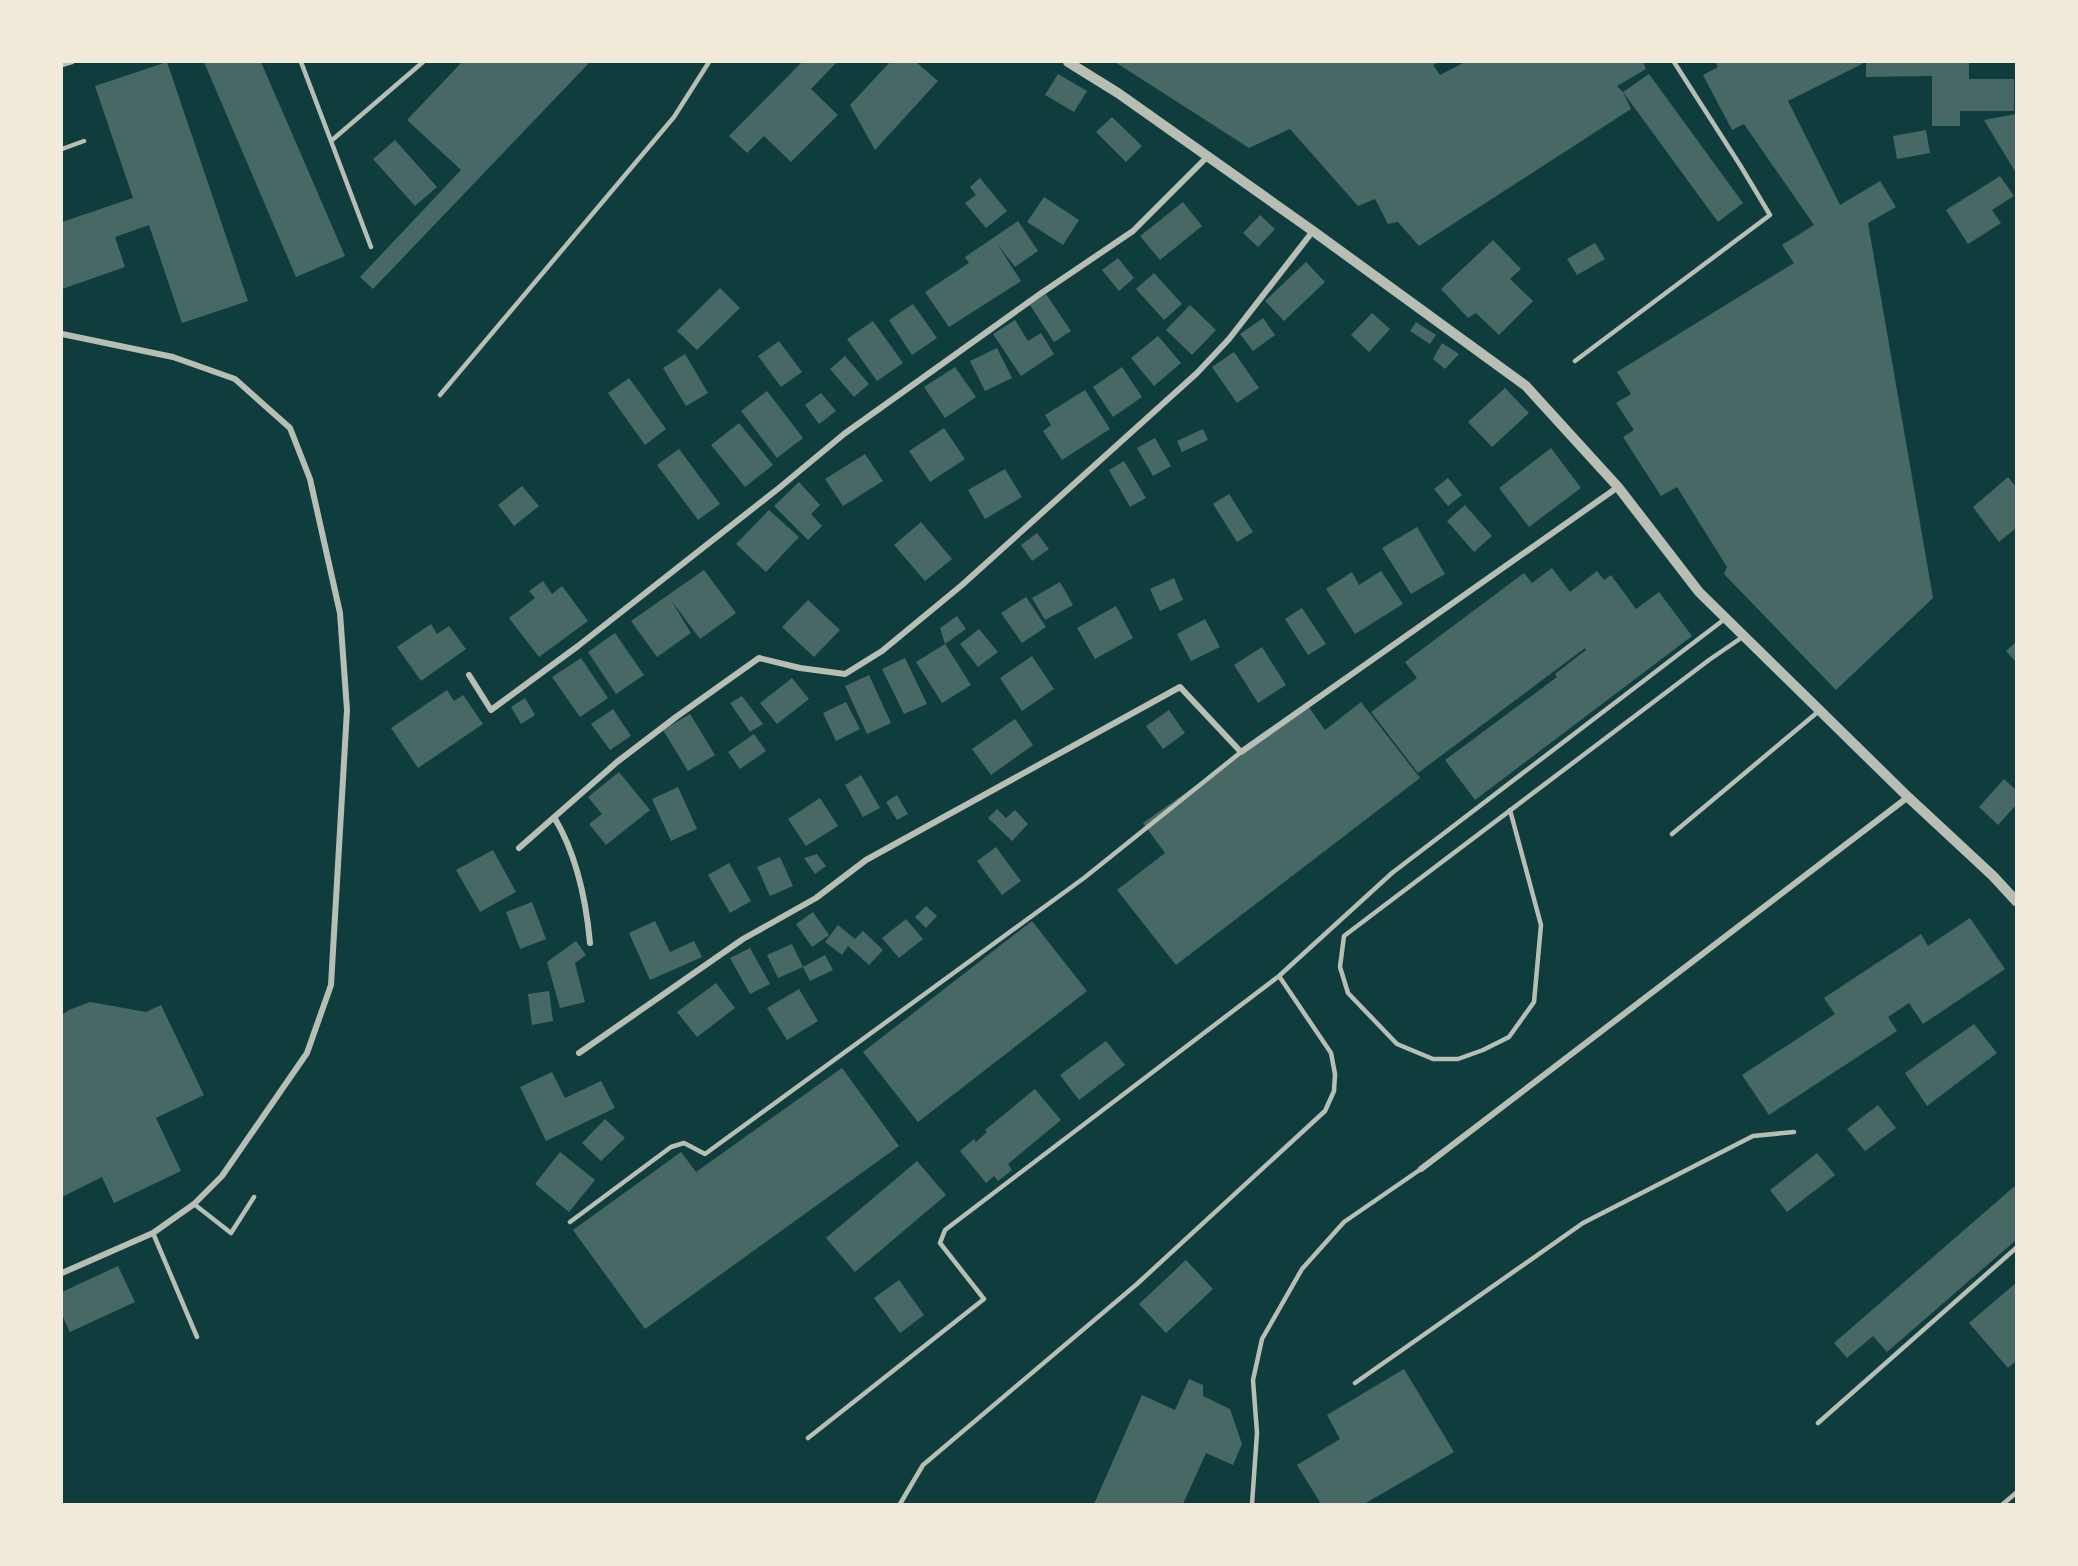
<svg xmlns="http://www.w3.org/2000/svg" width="2078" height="1566" font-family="Karla,sans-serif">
  <rect width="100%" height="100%" fill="#0f3d3e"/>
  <path fill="#486865" d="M 167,62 L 248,301 L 182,323 L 149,225 L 115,237 L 125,267 L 62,289 L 62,222 L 133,198 L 95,86 Z
    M 204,62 L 261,62 L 345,256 L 296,277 Z
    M 462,62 L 590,62 L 373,289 L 360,277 L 461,170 L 407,120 Z
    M 802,62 L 837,62 L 811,89 L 838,115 L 791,162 L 764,136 L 747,153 L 729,136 Z
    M 890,62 L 916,62 L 938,81 L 875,150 L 850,105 Z
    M 1115,62 L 1440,62 L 1433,65 L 1440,75 L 1465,62 L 1643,62 L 1646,69 L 1617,86 L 1623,92 L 1649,74 L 1743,203 L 1718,222 L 1623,92 L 1631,109 L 1419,246 L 1398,222 L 1388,224 L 1375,199 L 1358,206 L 1290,129 L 1249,148 Z
    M 1715,62 L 1866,62 L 1788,101 L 1840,205 L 1880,181 L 1896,207 L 1868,223 L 1933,598 L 1836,690 L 1724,574 L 1727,567 L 1677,487 L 1661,496 L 1623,437 L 1634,430 L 1616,403 L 1631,394 L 1617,372 L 1794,263 L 1782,245 L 1814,225 L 1744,124 L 1732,130 L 1703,75 L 1718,67 Z
    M 1866,62 L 1967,62 L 1969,63 L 1969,79 L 2014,79 L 2014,111 L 1960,111 L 1960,126 L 1932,126 L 1932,76 L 1866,77 Z
    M 1058,74 L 1087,91 L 1074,112 L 1045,95 Z
    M 2016,114 L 2016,173 L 1984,120 Z
    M 1112,117 L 1142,146 L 1126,162 L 1096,132 Z
    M 1926,130 L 1930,153 L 1897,159 L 1893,136 Z
    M 395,140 L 437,187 L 415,206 L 373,159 Z
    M 2000,176 L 2014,196 L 1992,210 L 2001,223 L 1968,244 L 1946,210 Z
    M 980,178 L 1007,211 L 986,228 L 965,203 L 976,195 L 970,187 Z
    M 1044,197 L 1079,220 L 1063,245 L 1027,222 Z
    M 1183,202 L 1202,226 L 1160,260 L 1140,236 Z
    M 1260,215 L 1275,229 L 1258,247 L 1243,233 Z
    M 1018,221 L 1038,251 L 1015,267 L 997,244 L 1021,281 L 949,327 L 925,292 L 969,263 L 965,257 Z
    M 1493,240 L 1521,269 L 1510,279 L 1533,301 L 1499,335 L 1476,313 L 1468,318 L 1441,289 Z
    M 1595,243 L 1605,259 L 1577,275 L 1567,259 Z
    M 1118,258 L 1134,278 L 1119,291 L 1102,270 Z
    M 1306,262 L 1325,282 L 1284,321 L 1265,301 Z
    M 1154,273 L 1182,304 L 1164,320 L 1136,289 Z
    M 720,288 L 740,308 L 697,350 L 677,331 Z
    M 1046,294 L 1071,331 L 1054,342 L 1030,305 Z
    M 913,304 L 937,338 L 912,355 L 889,320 Z
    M 1190,305 L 1216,330 L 1192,355 L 1166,330 Z
    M 1372,313 L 1390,329 L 1369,352 L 1351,335 Z
    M 1263,318 L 1275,335 L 1253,351 L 1240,334 Z
    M 1015,320 L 1028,341 L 1041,333 L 1054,354 L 1021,376 L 993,334 Z
    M 873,321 L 903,363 L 877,381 L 847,339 Z
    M 1416,322 L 1436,335 L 1430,344 L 1410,331 Z
    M 1158,336 L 1181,363 L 1154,386 L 1131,358 Z
    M 779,341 L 802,372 L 781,387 L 758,356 Z
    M 1442,343 L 1459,354 L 1445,369 L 1433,359 Z
    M 997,348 L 1012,378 L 985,391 L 970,361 Z
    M 1234,352 L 1259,388 L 1237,403 L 1212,367 Z
    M 685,354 L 708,393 L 686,406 L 663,368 Z
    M 845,356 L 869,384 L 854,397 L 830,369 Z
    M 955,367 L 976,397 L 945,418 L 924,387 Z
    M 1122,367 L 1142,397 L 1113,417 L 1093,387 Z
    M 629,378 L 666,429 L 645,445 L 608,393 Z
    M 1505,388 L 1529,413 L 1492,447 L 1468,422 Z
    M 1085,390 L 1110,429 L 1062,460 L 1043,431 L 1051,425 L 1045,415 Z
    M 767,391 L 803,438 L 777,458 L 741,411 Z
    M 821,393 L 836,411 L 819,424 L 805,405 Z
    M 739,423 L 773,465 L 745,487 L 711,445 Z
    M 944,428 L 965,459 L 930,482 L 909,451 Z
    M 1203,429 L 1208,440 L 1182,452 L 1177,441 Z
    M 1155,438 L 1171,466 L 1153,476 L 1137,448 Z
    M 1551,448 L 1581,488 L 1529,527 L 1499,488 Z
    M 679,449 L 720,504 L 698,520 L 657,465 Z
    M 865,454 L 883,481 L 843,506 L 825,479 Z
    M 1124,461 L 1146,498 L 1130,507 L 1109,470 Z
    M 1005,469 L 1022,497 L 985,519 L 968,490 Z
    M 2008,477 L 2016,487 L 2016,528 L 1999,542 L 1973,507 Z
    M 1448,478 L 1462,495 L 1448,506 L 1434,489 Z
    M 799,482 L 820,505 L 811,514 L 822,526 L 808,540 L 774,506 Z
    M 522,486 L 539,506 L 514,526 L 498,505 Z
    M 1229,494 L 1253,532 L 1237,542 L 1213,504 Z
    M 1465,505 L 1492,536 L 1474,552 L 1447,521 Z
    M 769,510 L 799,537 L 766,572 L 736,544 Z
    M 921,522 L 952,559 L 925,581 L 894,545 Z
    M 1417,527 L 1445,574 L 1411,594 L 1382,548 Z
    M 1037,533 L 1049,549 L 1032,561 L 1021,545 Z
    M 1552,568 L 1570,592 L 1597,571 L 1604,580 L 1611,575 L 1636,609 L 1659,592 L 1692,636 L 1475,800 L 1445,760 L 1557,677 L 1555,674 L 1586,650 L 1585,648 L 1418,773 L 1371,712 L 1417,678 L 1405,662 L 1524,573 L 1532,583 Z
    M 704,570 L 736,613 L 700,639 L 671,600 L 691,633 L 657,657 L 631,621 Z
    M 1381,571 L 1403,604 L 1355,634 L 1326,589 L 1352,572 L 1359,585 Z
    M 1174,578 L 1183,600 L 1160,611 L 1150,589 Z
    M 543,581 L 552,594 L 562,586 L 588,621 L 539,657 L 509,618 L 535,598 L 529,591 Z
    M 1060,582 L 1073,605 L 1045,620 L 1032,598 Z
    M 1026,597 L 1046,627 L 1022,643 L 1001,613 Z
    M 808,600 L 840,630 L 814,657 L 782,627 Z
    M 1116,606 L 1133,638 L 1095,659 L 1077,628 Z
    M 1302,608 L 1326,644 L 1308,655 L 1285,619 Z
    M 957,616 L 966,629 L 945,644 L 940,628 Z
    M 1205,619 L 1220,647 L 1191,661 L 1177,634 Z
    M 431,624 L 437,634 L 449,626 L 466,649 L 421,681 L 397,647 Z
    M 979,629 L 998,652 L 978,667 L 960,644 Z
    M 615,633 L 644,675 L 616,694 L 588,652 Z
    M 2016,642 L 2016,662 L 2006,651 Z
    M 945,644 L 971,685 L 942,703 L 916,662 Z
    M 1262,647 L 1286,685 L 1258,703 L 1234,665 Z
    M 1032,656 L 1054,689 L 1022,711 L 1000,678 Z
    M 581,658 L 608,698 L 580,717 L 552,677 Z
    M 905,658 L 927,704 L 904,714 L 882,669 Z
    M 869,675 L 891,723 L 867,734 L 845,686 Z
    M 792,678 L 809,699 L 777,724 L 760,703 Z
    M 447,690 L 454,701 L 463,695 L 483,724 L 418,768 L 391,728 Z
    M 742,696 L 763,724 L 750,732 L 730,703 Z
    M 525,698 L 535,715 L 521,724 L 511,707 Z
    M 846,702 L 860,729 L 836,741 L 823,713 Z
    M 1361,702 L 1420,778 L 1176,965 L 1117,890 L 1165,853 L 1143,823 L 1308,706 L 1325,730 Z
    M 613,709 L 631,736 L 610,750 L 591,724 Z
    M 1169,710 L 1185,733 L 1163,749 L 1146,726 Z
    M 690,714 L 715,755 L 688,771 L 663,730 Z
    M 1015,719 L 1033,745 L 991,775 L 972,749 Z
    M 754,734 L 766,751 L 740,769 L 728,752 Z
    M 619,772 L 650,810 L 606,845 L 589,824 L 602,814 L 588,797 Z
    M 861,775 L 880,808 L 863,817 L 845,785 Z
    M 2004,779 L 2016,790 L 2016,805 L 1998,825 L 1979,807 Z
    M 678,787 L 697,829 L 671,841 L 652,799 Z
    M 897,795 L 908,814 L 897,820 L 886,802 Z
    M 820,798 L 838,826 L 806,846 L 788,819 Z
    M 997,809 L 1006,818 L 1015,810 L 1028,824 L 1012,841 L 988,818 Z
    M 996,847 L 1021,881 L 1002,895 L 977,861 Z
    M 493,850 L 516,892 L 480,912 L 456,870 Z
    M 817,854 L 826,866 L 815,874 L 804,858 Z
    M 780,857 L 793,886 L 770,896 L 757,867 Z
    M 729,863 L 751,901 L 730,913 L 708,875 Z
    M 532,902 L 546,939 L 520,949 L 506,912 Z
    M 926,906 L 937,916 L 926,928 L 915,917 Z
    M 813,912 L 829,935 L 812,947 L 796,924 Z
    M 1970,918 L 2005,969 L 1923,1024 L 1909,1003 L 1888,1017 L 1897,1031 L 1769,1115 L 1742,1075 L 1835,1014 L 1824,998 L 1921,934 L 1928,946 Z
    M 906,919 L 923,939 L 899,958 L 882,938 Z
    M 655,921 L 670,952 L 694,941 L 702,957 L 650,980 L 629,933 Z
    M 1032,921 L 1087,991 L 918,1122 L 863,1052 Z
    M 838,925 L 855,939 L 863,931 L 883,950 L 869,965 L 848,946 L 842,955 L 825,942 Z
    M 576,941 L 586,955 L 575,963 L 585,1002 L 560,1008 L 547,962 Z
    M 792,944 L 803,967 L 778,978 L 767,955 Z
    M 750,948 L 770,984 L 750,994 L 730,958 Z
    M 825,955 L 833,970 L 810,981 L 803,967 Z
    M 716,983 L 735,1008 L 697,1037 L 677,1012 Z
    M 799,989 L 818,1021 L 787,1040 L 767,1008 Z
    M 549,991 L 553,1021 L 532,1025 L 528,994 Z
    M 90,1002 L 146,1012 L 161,1005 L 204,1095 L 156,1118 L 181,1171 L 114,1203 L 102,1177 L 62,1197 L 62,1015 L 69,1010 Z
    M 1974,1024 L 1997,1053 L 1927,1106 L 1905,1073 Z
    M 1106,1041 L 1125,1065 L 1079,1100 L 1060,1075 Z
    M 842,1068 L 899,1146 L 645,1329 L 573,1230 L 681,1152 L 696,1172 Z
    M 552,1072 L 565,1098 L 601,1081 L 615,1108 L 546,1141 L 520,1087 Z
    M 1035,1089 L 1061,1120 L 1008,1164 L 1012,1170 L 998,1181 L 994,1176 L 986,1183 L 960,1151 L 974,1139 L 976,1142 L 987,1132 L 985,1130 Z
    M 1878,1105 L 1896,1128 L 1865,1151 L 1847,1129 Z
    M 605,1119 L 625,1138 L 601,1161 L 582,1143 Z
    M 560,1152 L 595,1180 L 569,1212 L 535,1184 Z
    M 1817,1153 L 1835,1175 L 1787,1212 L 1770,1190 Z
    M 917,1161 L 946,1195 L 855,1272 L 826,1238 Z
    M 2016,1185 L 2016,1240 L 1887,1352 L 1873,1336 L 1847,1358 L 1834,1343 Z
    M 1186,1260 L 1213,1289 L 1166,1333 L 1139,1304 Z
    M 118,1266 L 135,1302 L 70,1332 L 62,1315 L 62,1292 Z
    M 899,1280 L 924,1315 L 900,1333 L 874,1298 Z
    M 2016,1283 L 2016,1361 L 2008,1368 L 1969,1323 Z
    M 1404,1369 L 1454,1452 L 1364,1504 L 1321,1504 L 1297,1465 L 1340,1439 L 1327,1415 Z
    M 1189,1379 L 1203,1385 L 1203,1396 L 1230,1409 L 1242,1444 L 1233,1465 L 1206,1453 L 1183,1504 L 1094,1504 L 1142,1395 L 1175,1410 Z"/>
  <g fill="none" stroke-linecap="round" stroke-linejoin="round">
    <path stroke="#b8beb3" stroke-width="4.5" d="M 301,62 L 331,141 L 423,62
      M 62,65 L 72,62
      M 331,141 L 371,247
      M 62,149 L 84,141
      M 1575,361 L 1770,215 L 1740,165 L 1674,62
      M 440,395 L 674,117 L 709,62
      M 1510,810 L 1541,925 L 1534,1002 L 1509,1037 L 1483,1050 L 1458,1059 L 1433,1059 L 1397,1044 L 1348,993 L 1340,967 L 1344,936 L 1709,660 L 1744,636
      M 1672,834 L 1819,711
      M 194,1204 L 231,1233 L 254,1197
      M 570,1222 L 671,1147 L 684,1143 L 705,1154 L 1084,878 L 1241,752
      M 153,1233 L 197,1337
      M 1355,1383 L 1583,1223 L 1753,1136 L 1794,1132
      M 1818,1423 L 2016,1248
      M 808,1438 L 984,1299 L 940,1243 L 945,1230 L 1279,976 L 1392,873 L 1726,618
      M 900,1504 L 923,1465 L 1137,1284 L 1325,1111 L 1334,1091 L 1335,1074 L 1331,1053 L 1279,976
      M 1252,1504 L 1257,1433 L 1253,1380 L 1262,1339 L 1302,1269 L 1344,1222 L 1421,1169
      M 2003,1504 L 2016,1493"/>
    <path stroke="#b8beb3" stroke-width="6" d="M 62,334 L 173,357 L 235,379 L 290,428 L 310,479 L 340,613 L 347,710 L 331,985 L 307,1053 L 222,1176 L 194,1204 L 153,1233 L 62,1273
      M 469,675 L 491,710 L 578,646 L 779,488 L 844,434 L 1040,294 L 1133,231 L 1207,157
      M 554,817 C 577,855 586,899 590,943
      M 519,848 L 617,762 L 676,717 L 759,658 L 800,668 L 845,674 L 882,651 L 962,585 L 1197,373 L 1229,339 L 1313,231
      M 579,1053 L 743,939 L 816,898 L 866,860 L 1180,687 L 1241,752 L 1618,487
      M 1421,1169 L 1908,797"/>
    <path stroke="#b8beb3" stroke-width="10" d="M 1068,62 L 1118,93 L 1313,231 L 1526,386 L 1618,487 L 1699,592 L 1908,797 L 1993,876 L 2016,901"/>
  </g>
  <rect width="2078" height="1566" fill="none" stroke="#f1e9da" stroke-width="126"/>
</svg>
